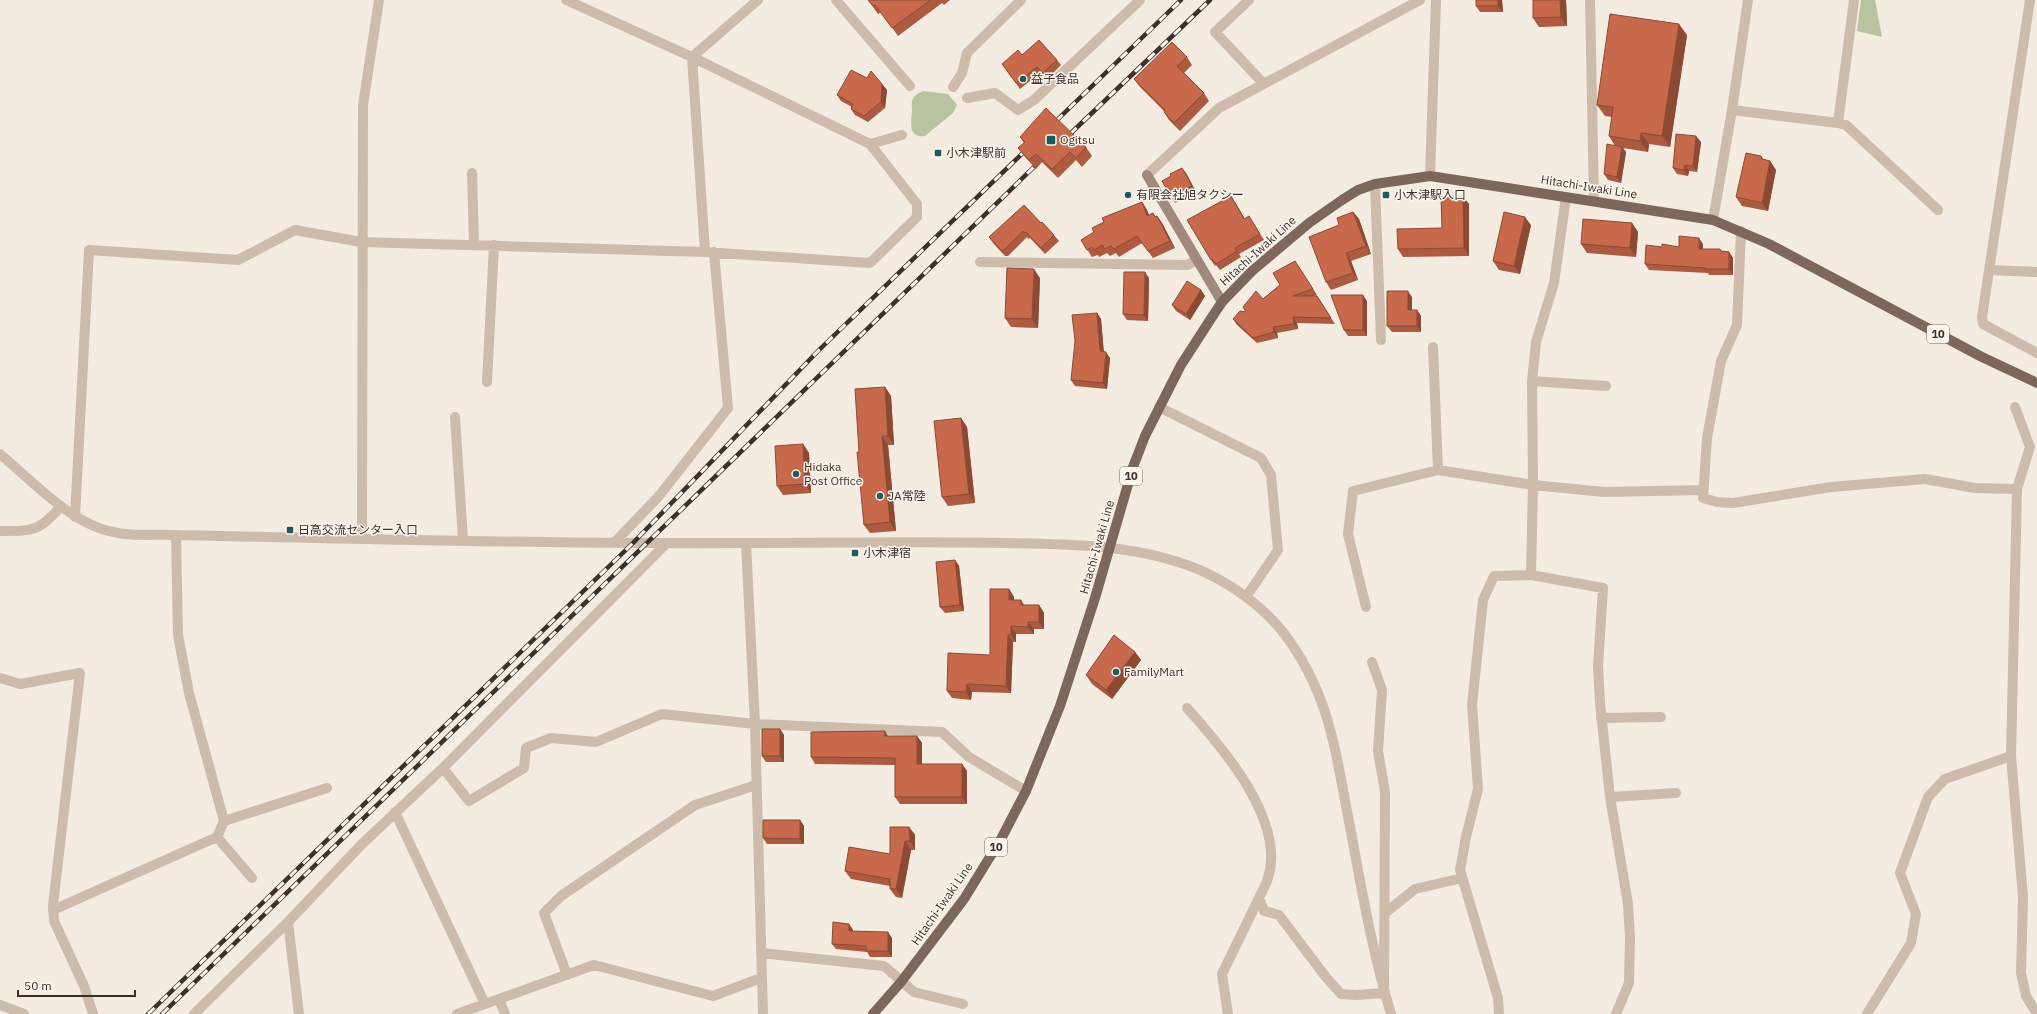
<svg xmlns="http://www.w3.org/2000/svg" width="2037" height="1014" font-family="'IBM Plex Sans','Noto Sans JP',sans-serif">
  <rect width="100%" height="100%" fill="#f4ebe1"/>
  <path fill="#b8c4a0" d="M 1861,0 L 1875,0 L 1882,37 L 1857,31 Z
    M 923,91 L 948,94 L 957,105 L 953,113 L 925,136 C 908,138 911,123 912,111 C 912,107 911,102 913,99 C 915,94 919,93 923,91 Z"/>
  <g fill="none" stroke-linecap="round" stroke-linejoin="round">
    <path stroke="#cdbbac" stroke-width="10" d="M 566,0 L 692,57 L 870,144 L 902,135
      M 1249,0 L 1215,32 L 1263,83
      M 1590,0 L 1594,201
      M 2030,0 L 1982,317 L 1983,324 L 2037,353
      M 953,87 L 962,73 L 967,53 L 1021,0
      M 967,98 L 995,93 L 1018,110 L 1034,100 L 1140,0
      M 1732,110 L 1838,123 L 1854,0
      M 1838,123 L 1846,125 L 1938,210
      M 472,173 L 474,244
      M 1147,175 L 1219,108 L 1420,0
      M 1430,176 L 1436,0
      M 1375,184 L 1381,340
      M 1566,197 L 1554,283 L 1536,342 L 1532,381 L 1533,485 L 1604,492 L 1703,490
      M 1741,231 L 1737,325 L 1721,361 L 1707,438 L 1703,498 L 1717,502 L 1733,503 L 1831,487 L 1925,479 L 1975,488 L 2017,489
      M 705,252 L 692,57 L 758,0
      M 980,262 L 1187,265 L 1197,260
      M 1990,270 L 2037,272
      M 1433,347 L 1438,470
      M 1532,381 L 1606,386
      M 487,382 L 494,245
      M 1159,407 L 1261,458 L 1271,475 L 1278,550 L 1246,597
      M 455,417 L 463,540
      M 75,517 L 89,250 L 238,260 L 295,230 L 361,242 L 705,252 L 870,263 L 917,217 L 917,204 L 870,144
      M 176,535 L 178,635 L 189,693 L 224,821 L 327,788
      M 615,542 L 659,496 L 728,408 L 714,252
      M 667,543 L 443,768 L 469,801 L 524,768 L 526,748 L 551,738 L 596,742 L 662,714 L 755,724 L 942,732 L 969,757 L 1026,791
      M 746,543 L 755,724 L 763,1014
      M 1366,607 L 1348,534 L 1353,491 L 1438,470 L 1533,485 L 1531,575 L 1603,588 L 1598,666 L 1600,703 L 1610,797 L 1628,904 L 1630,937 L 1629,983 L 1616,1014
      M 0,678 L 20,684 L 80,673 L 53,905 L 54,921 L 84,986 L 93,1014
      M 1187,708 C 1223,748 1286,821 1268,878 C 1266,885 1262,891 1259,898 L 1264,911 L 1279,915 L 1325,976 L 1341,994 L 1356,995 L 1384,993 L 1385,792 L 1378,751 L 1382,690 L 1372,662
      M 1601,718 L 1661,717
      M 2011,756 L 2017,489 L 2030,447 L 2015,407
      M 1610,797 L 1676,793
      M 395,812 L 485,1004
      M 217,837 L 252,878
      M 53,910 L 217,837 L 224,821
      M 1385,913 L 1415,889 L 1462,878
      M 761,953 L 884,966 L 914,992 L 963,1004
      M 567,975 L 544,913 L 561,896 L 695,805 L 756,785
      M 499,999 L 505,1014
      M 0,1005 L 24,1014
      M 194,1014 L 288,922
      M 299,1014 L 288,922 L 362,844 L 443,768
      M 457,1014 L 594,965 L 713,996 L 761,978
      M 1228,1014 L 1222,974 L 1259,898
      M 1499,1014 L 1498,998 L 1460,870 L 1466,837 L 1478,789 L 1472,705 L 1483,600 L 1494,576 L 1531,575
      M 1867,1014 L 1911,943 L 1916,914 L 1900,873 L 1928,797 L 1945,779 L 2011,756 L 2023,897 L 2021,973 L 2026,996 L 2037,1014"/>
    <path stroke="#cdbbac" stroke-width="10" d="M 836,0 L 910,86
      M 1713,220 L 1732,110 L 1748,0
      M 0,454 C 31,480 70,522 109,531 C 130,537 155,534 176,535 C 366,539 556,544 746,543 C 833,543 920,541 1007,543 C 1063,544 1121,544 1175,561 C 1216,573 1256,599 1283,632 C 1327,690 1334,742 1347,811 C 1360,879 1371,948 1391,1014
      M 0,531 C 33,531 39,532 61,506
      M 362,539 L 363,105 L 379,0"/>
    <path stroke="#a18a7d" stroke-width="10" d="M 1147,175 L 1222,302"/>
    <path stroke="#7d675c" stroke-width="10" d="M 873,1014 L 901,982 L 964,899 L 1001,839 L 1026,791 L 1060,706 L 1095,598 L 1133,467 L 1145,436 L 1181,365 L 1212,317 L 1222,302 L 1252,271 L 1309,223 L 1342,200 L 1358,190 L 1375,184 L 1430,176 L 1713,220 L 1769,244 L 1982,357 L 2037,383"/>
    <g stroke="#3b302b" stroke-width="4.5">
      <path id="rail" d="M 1056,121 L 1181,0
        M 1070,134 L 1210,0
        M 148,1014 L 633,543 L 819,350 L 1028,148
        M 162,1014 L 1034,167"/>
    </g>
    <use href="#rail" stroke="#fbf5ee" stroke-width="3" stroke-dasharray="9" stroke-linecap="butt"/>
  </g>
  <path fill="#ac5a40" d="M 868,0 L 950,0 L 944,5 L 942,3 L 898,36 L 881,12 L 878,14 Z
    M 1476,0 L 1502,0 L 1503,12 L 1480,12 L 1476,6 Z
    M 1566,0 L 1567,26 L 1539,27 L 1533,18 Z
    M 1687,35 L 1670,147 L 1649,144 L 1648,152 L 1623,148 L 1626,152 L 1621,183 L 1608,180 L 1604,174 L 1615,146 L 1609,136 L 1612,117 L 1605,116 L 1597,105 Z
    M 1022,55 L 1057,60 L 1061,65 L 1047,79 L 1041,72 L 1020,89 L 1002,64 Z
    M 1187,57 L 1192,65 L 1184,73 L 1204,93 L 1209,101 L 1180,131 L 1169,120 L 1164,112 L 1164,111 L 1140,87 L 1134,79 Z
    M 867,78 L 882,84 L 887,90 L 885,108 L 868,122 L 855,115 L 851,109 L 852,107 L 841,101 L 837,95 Z
    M 1020,137 L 1086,147 L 1092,156 L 1082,167 L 1076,160 L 1058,178 L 1042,162 L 1036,169 L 1025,157 L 1018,148 L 1024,143 Z
    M 1701,142 L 1697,172 L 1689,171 L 1688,176 L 1677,174 L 1673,168 Z
    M 1761,156 L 1763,159 L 1770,161 L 1776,170 L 1768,211 L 1742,206 L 1736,197 Z
    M 1186,173 L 1196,192 L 1175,203 L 1171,197 Z
    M 1463,197 L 1469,204 L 1469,256 L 1403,257 L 1398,249 L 1442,228 Z
    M 1142,202 L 1147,210 L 1149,215 L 1153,213 L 1155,217 L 1157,216 L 1162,223 L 1175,248 L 1153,258 L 1142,243 L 1119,257 L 1116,253 L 1110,256 L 1107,253 L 1099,257 L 1098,255 L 1092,257 L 1081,240 L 1094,232 Z
    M 1235,202 L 1245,219 L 1249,216 L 1264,240 L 1239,254 L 1241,257 L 1220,270 L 1216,265 L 1215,266 L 1211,260 Z
    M 1353,212 L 1359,219 L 1371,254 L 1351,261 L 1358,280 L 1331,290 L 1326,282 L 1339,225 Z
    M 1041,223 L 1054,235 L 1059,241 L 1045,254 L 1030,238 L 1028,239 L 1027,237 L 1008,256 L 1005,256 L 993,243 L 989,237 Z
    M 1632,223 L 1638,232 L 1636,257 L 1587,253 L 1581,244 Z
    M 1531,225 L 1520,274 L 1499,270 L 1493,261 Z
    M 1703,244 L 1703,249 L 1729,252 L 1733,258 L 1733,275 L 1709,275 L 1708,273 L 1649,270 L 1645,264 L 1662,247 L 1679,247 Z
    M 1295,261 L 1317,295 L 1314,296 L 1317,296 L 1335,324 L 1297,323 L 1298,329 L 1277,333 L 1278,338 L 1257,343 L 1237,325 L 1233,319 L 1246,312 L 1263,299 L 1280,285 Z
    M 1040,278 L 1038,328 L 1011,327 L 1005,318 Z
    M 1149,278 L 1148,321 L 1127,320 L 1123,314 Z
    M 1201,290 L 1205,296 L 1190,320 L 1176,311 L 1172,305 Z
    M 1412,297 L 1412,310 L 1417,310 L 1421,316 L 1421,332 L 1392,332 L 1387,326 Z
    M 1367,301 L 1367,336 L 1348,336 L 1344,330 Z
    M 1097,313 L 1101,319 L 1104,352 L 1110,358 L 1107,389 L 1075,386 L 1071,380 Z
    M 885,387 L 891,396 L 894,445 L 888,445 L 896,531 L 870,533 L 864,525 L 859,452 Z
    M 961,418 L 967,427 L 975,503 L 948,506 L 942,497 Z
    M 803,444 L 809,453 L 811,493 L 783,495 L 777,486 Z
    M 955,560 L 959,566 L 964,611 L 945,613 L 940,607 Z
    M 1009,589 L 1014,597 L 1014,600 L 1024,605 L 1039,605 L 1044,613 L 1044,629 L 1034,629 L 1034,634 L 1016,634 L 1016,642 L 1013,642 L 1011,693 L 972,692 L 971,700 L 952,698 L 947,691 L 990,655 Z
    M 1135,652 L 1141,660 L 1112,699 L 1092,684 L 1086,675 Z
    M 780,729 L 784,735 L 784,762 L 766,762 L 762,756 Z
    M 888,736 L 917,736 L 922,743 L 922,764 L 962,764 L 967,771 L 967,804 L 900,804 L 895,797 L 895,765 L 815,764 L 811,757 Z
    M 800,820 L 804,826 L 804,844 L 767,844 L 763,838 Z
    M 909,827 L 915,835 L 915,850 L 911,850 L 902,898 L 896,897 L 890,889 L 890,886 L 851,879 L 845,871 L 890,854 Z
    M 849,924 L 853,930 L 853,931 L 892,938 L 892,957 L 870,957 L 867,952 L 836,949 L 832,944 Z"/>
  <path fill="#8c4a34" d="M 1498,0 L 1502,0 L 1503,12 L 1498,6 Z
    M 1560,0 L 1566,0 L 1567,26 L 1561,17 Z
    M 1679,24 L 1687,35 L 1670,147 L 1662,136 Z
    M 882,84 L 887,90 L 885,108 L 881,102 Z
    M 1641,133 L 1649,144 L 1648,152 L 1640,141 Z
    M 1696,136 L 1701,142 L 1697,172 L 1693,166 Z
    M 1622,147 L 1626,152 L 1621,183 L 1617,177 Z
    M 1770,161 L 1776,170 L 1768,211 L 1762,203 Z
    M 1685,165 L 1689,171 L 1688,176 L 1684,170 Z
    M 1182,168 L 1186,173 L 1196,192 L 1192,186 Z
    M 1231,196 L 1235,202 L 1248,225 L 1244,219 Z
    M 1463,197 L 1469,204 L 1469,256 L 1464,248 Z
    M 1142,202 L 1147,210 L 1152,224 L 1147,216 Z
    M 1353,212 L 1359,219 L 1371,254 L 1366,246 Z
    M 1157,216 L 1162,223 L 1175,248 L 1170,241 Z
    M 1525,217 L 1531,225 L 1520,274 L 1514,266 Z
    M 1632,223 L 1638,232 L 1636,257 L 1630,248 Z
    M 1699,238 L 1703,244 L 1703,255 L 1699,249 Z
    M 1729,252 L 1733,258 L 1733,275 L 1729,269 Z
    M 1346,253 L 1351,261 L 1358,280 L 1353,273 Z
    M 1034,269 L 1040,278 L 1038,328 L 1032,319 Z
    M 1145,272 L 1149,278 L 1148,321 L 1144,315 Z
    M 1201,290 L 1205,296 L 1190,320 L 1186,314 Z
    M 1408,291 L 1412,297 L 1412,316 L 1408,310 Z
    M 1363,295 L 1367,301 L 1367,336 L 1363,330 Z
    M 1417,310 L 1421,316 L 1421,332 L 1417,326 Z
    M 1097,313 L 1101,319 L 1104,357 L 1100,351 Z
    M 1293,317 L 1297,323 L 1298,329 L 1294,324 Z
    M 1273,327 L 1277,333 L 1278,338 L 1274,332 Z
    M 1106,352 L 1110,358 L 1107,389 L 1103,383 Z
    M 885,387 L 891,396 L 894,445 L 888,436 Z
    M 961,418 L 967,427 L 975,503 L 969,494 Z
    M 882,436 L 888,445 L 896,531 L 890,522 Z
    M 803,444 L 809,453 L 811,493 L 805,484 Z
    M 955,560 L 959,566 L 964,611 L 960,605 Z
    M 1009,589 L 1014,597 L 1014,608 L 1009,600 Z
    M 1021,600 L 1026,608 L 1021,605 Z
    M 1039,605 L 1044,613 L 1044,629 L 1039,622 Z
    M 1028,622 L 1034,629 L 1034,634 L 1028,627 Z
    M 1011,626 L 1016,634 L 1016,642 L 1011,635 Z
    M 1008,635 L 1013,642 L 1011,693 L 1006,686 Z
    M 1135,652 L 1141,660 L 1112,699 L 1106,690 Z
    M 967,684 L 972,692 L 971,700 L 966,692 Z
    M 780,729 L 784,735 L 784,762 L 780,756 Z
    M 885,731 L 889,738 L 885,736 Z
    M 917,736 L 922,743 L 922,771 L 917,764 Z
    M 962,764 L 967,771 L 967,804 L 962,797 Z
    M 800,820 L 804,826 L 804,844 L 800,839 Z
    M 909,827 L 915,835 L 915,850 L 910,841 Z
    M 905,841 L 911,850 L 902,898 L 896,889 Z
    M 849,924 L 853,930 L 853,937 L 849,931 Z
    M 888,932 L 892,938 L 892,957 L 888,951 Z"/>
  <path fill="#c8694b" stroke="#8c4a34" d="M 868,0 L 931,0 L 892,28 L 875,5 L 873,6 Z
    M 1476,0 L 1498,0 L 1498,6 L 1476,6 Z
    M 1533,0 L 1560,0 L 1561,17 L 1533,18 Z
    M 1610,14 L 1679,24 L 1662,136 L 1641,133 L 1640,141 L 1609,136 L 1613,107 L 1597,105 Z
    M 1039,40 L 1057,60 L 1043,73 L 1037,67 L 1016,83 L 1002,64 L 1018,50 L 1022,55 Z
    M 1172,42 L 1187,57 L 1177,66 L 1204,93 L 1174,123 L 1164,112 L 1165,110 L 1134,79 Z
    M 851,70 L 867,78 L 871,71 L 882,84 L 881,102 L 864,116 L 851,109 L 853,104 L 837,95 Z
    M 1046,108 L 1086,147 L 1076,158 L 1070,152 L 1052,169 L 1036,154 L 1029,160 L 1018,148 L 1025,142 L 1020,137 Z
    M 1676,134 L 1696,136 L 1693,166 L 1685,165 L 1684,170 L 1673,168 Z
    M 1607,144 L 1622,147 L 1617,177 L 1604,174 Z
    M 1746,153 L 1761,156 L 1762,159 L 1770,161 L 1762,203 L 1736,197 Z
    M 1182,168 L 1192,186 L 1171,197 L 1162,181 L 1171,176 L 1170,174 Z
    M 1231,196 L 1244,219 L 1249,216 L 1260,234 L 1235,248 L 1237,251 L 1216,264 L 1212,259 L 1211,260 L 1187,220 Z
    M 1441,197 L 1463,197 L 1464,248 L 1398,249 L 1397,229 L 1442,228 Z
    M 1142,202 L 1147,216 L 1153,213 L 1155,217 L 1157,216 L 1170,241 L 1148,251 L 1137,236 L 1114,249 L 1111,246 L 1105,249 L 1102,245 L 1094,250 L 1092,247 L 1087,250 L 1081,240 L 1094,232 L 1092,228 L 1104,222 L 1102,218 Z
    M 1024,205 L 1041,223 L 1042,222 L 1054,235 L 1041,248 L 1026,232 L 1024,233 L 1023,231 L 1004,250 L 1001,250 L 989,237 Z
    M 1353,212 L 1366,246 L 1346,253 L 1353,273 L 1326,282 L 1309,237 L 1339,225 L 1337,218 Z
    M 1504,212 L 1525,217 L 1514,266 L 1493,261 Z
    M 1583,219 L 1632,223 L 1630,248 L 1581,244 Z
    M 1679,236 L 1699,238 L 1699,249 L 1720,249 L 1721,251 L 1729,252 L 1729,269 L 1705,269 L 1705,268 L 1645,264 L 1646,245 L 1662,247 L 1662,244 L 1679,247 Z
    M 1295,261 L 1313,289 L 1293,296 L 1317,296 L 1331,318 L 1293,317 L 1294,324 L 1273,327 L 1274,332 L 1253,338 L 1233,319 L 1240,311 L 1246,312 L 1243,307 L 1256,291 L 1263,299 L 1280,285 L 1273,273 Z
    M 1007,268 L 1034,269 L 1032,319 L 1005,318 Z
    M 1124,272 L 1145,272 L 1144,315 L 1123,314 Z
    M 1187,281 L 1201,290 L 1186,314 L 1172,305 Z
    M 1387,291 L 1408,291 L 1408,310 L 1417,310 L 1417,326 L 1387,326 Z
    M 1331,295 L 1363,295 L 1363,330 L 1344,330 Z
    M 1097,313 L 1100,351 L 1106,352 L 1103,383 L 1071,380 L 1075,341 L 1072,315 Z
    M 885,387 L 888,436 L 882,436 L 890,522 L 864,525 L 857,452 L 859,452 L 855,389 Z
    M 961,418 L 969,494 L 942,497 L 934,421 Z
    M 803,444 L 805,484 L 777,486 L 775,446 Z
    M 955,560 L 960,605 L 940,607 L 936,562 Z
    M 990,589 L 1009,589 L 1009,600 L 1021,600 L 1021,605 L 1039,605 L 1039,622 L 1028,622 L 1028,627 L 1011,626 L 1011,635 L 1008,635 L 1006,686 L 967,684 L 966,692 L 947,691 L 948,653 L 990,655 Z
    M 1114,635 L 1135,652 L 1106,690 L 1086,675 Z
    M 762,729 L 780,729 L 780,756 L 762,756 Z
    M 885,731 L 885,736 L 917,736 L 917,764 L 962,764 L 962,797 L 895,797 L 895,758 L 811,757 L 811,732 Z
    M 763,820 L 800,820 L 800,839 L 763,838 Z
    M 890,827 L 909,827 L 910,841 L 905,841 L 896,889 L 890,889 L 890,879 L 845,871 L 849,847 L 890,854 Z
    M 833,922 L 849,924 L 849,931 L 888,932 L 888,951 L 866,951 L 866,946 L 832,944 Z"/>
  <g fill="#1f5a5e" stroke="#fbf5ee" stroke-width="1.5">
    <circle cx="1023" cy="79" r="4"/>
    <rect x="1046" y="135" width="10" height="10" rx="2"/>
    <rect x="934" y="149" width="8" height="8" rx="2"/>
    <circle cx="1128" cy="195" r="4"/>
    <rect x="1382" y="191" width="8" height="8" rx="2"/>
    <circle cx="796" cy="474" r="4"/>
    <circle cx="880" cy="496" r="4"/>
    <rect x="286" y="526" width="8" height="8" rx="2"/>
    <rect x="851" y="549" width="8" height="8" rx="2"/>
    <circle cx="1116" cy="672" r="4"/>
  </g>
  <g text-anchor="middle" stroke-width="3" stroke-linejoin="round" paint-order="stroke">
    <g fill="#fbf5ee" stroke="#756b66" stroke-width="1">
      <rect x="1927" y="325" width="22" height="18" rx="3"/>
      <rect x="1120" y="467" width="22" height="18" rx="3"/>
      <rect x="985" y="838" width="22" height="18" rx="3"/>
    </g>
    <g font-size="11" font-weight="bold" fill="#3b302b">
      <text x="1938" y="338">10</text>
      <text x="1131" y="480">10</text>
      <text x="996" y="851">10</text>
    </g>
    <g font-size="12" fill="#3b302b" stroke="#fbf5ee" text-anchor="start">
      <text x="1031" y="83">益子食品</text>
      <text x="1060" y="144">Ogitsu</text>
      <text x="946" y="157">小木津駅前</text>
      <text x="1136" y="199">有限会社旭タクシー</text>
      <text x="1394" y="199">小木津駅入口</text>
      <text x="804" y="471">Hidaka<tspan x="804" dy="14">Post Office</tspan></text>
      <text x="888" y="500">JA常陸</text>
      <text x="298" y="534">日高交流センター入口</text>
      <text x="863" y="557">小木津宿</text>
      <text x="1124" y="676">FamilyMart</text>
    </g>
    <g font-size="12" fill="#3b302b" stroke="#fbf5ee">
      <text transform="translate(1589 187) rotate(9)" y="4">Hitachi-Iwaki Line</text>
      <text transform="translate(1258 251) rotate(-42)" y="4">Hitachi-Iwaki Line</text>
      <text transform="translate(1097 547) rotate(-74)" y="4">Hitachi-Iwaki Line</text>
      <text transform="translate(942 904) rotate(-55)" y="4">Hitachi-Iwaki Line</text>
    </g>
  </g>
  <path d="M18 990v6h117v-6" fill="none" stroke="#3b302b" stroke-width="2"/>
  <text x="24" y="990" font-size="12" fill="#3b302b" stroke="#fbf5ee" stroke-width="3" paint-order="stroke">50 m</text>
</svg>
